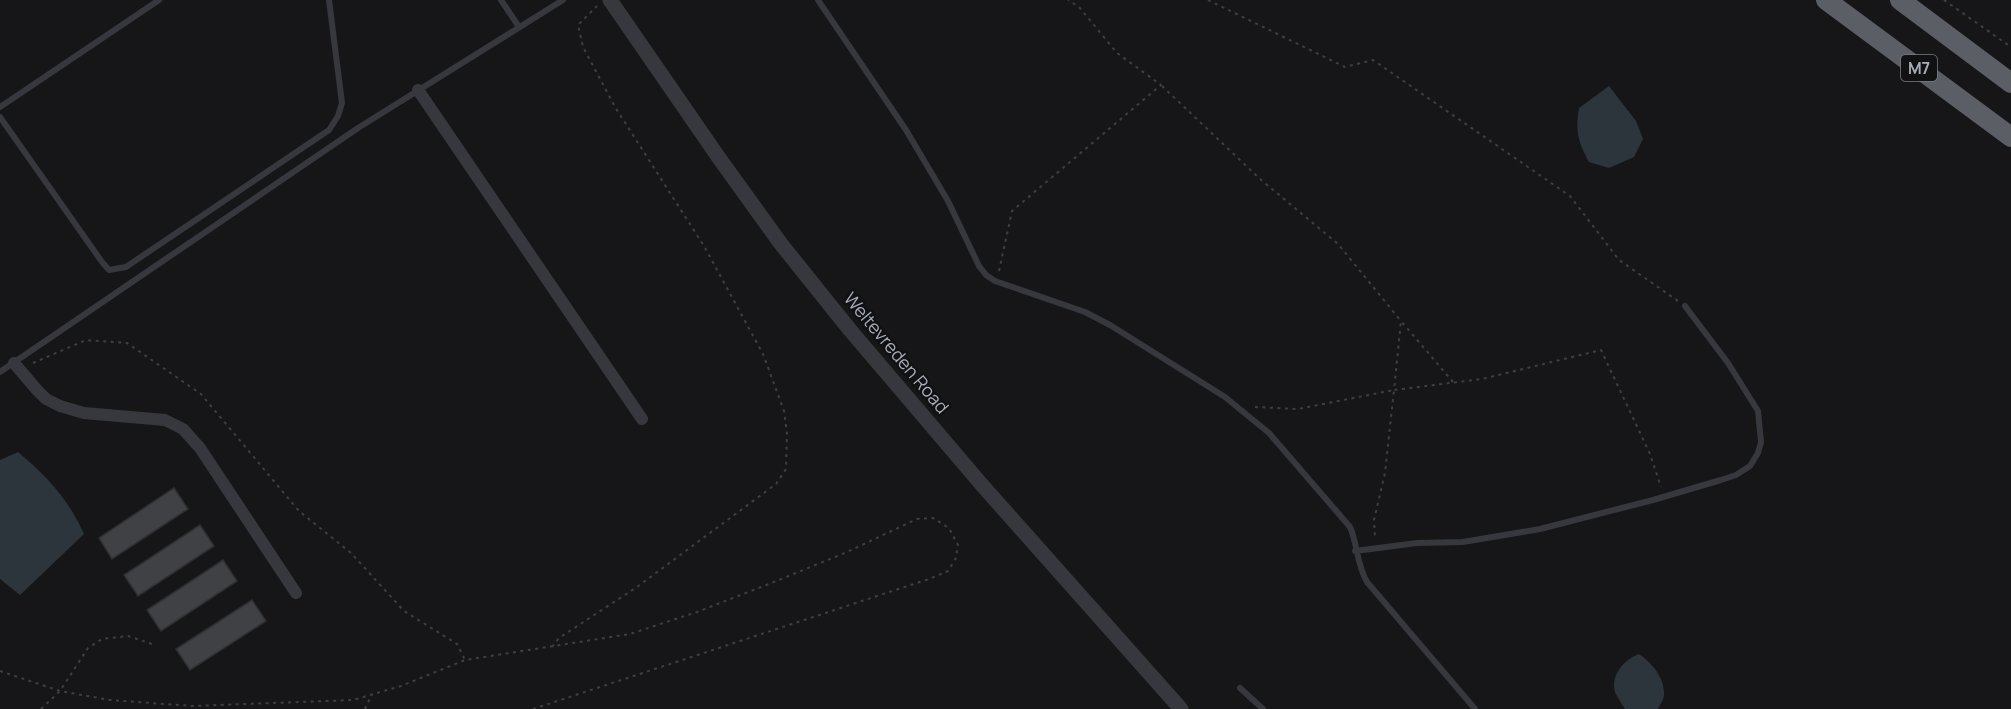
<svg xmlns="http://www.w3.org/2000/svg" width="2011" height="709" font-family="Manrope,sans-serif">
  <rect width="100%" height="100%" fill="#161618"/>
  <path fill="#2c353c" d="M 1609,86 L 1636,121 L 1643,139 L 1634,157 L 1609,168 L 1589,162 C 1578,142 1575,131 1579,108 Z
    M 18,452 C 47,476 69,500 84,534 L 20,595 L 0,579 L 0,460 Z
    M 1639,654 C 1652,663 1665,678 1664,695 C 1664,699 1660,705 1658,709 L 1625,709 C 1622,704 1617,697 1615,692 C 1610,675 1625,659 1639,654 Z"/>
  <path fill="#404145" stroke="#303034" stroke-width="1.5" d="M 174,488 L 188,509 L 112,559 L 99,538 Z
    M 200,525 L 214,546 L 138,596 L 124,575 Z
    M 223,560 L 237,581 L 161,631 L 147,610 Z
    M 252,600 L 266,621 L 190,670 L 176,649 Z"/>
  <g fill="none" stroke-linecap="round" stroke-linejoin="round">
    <path stroke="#3d3f44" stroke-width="2" stroke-dasharray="3 4.5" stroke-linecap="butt" d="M 1208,0 L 1345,67 L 1373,60 L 1570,196 L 1619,260 L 1678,301
      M 1944,0 L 2011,47
      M 1162,86 L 1260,179 L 1338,244 L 1401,321
      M 999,271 L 1012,211 L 1161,85 L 1117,53 L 1079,7 L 1068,0
      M 33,363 L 86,340 L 127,343 L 201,394 L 299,511 L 351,553 L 404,611 L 457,644 L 465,660
      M 1453,382 L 1401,321 L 1394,390 L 1482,379 L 1601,350 L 1650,454 L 1661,487
      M 1255,407 L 1298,409 L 1394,390 L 1385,473 L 1374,520 L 1375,538
      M 552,647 L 559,638 L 637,587 L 776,484 L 786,469 L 787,434 L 784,411 L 763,354 L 704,246 L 615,107 L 583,47 L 578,25 L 597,6
      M 0,671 L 60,691 L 110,700 L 192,706 L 353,700 L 401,686 L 465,660 L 630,634 L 697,612 L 769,584 L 847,552 L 917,519 L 933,518 L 949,528 L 958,545 L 956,558 L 948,571 L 929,579 L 533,709
      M 41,709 L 60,691 L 88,648 L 102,639 L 128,636 L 155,645
      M 365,709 L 372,694"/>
    <path stroke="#37383d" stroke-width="6" d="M 501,0 L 519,27
      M 818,0 L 906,130 L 948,201 L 979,266 L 986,275 L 995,281 L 1085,312 L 1110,325 L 1225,397 L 1269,433 L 1350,527 C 1358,545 1356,563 1367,582 L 1475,709
      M 0,107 L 159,0
      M 0,117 L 102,262 L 109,270 L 126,267 L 329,130 L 338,116 L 342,103 L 329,0
      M 0,372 L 358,128 L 563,0
      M 1355,551 L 1417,543 L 1463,542 L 1540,529 L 1653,500 L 1721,480 L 1736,475 L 1750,466 L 1758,453 L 1761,442 L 1758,411 L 1728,363 L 1685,306
      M 1240,688 L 1263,709"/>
    <path stroke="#37383d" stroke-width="12" d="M 418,90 L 642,419
      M 14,363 L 37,390 L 46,399 L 60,406 L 84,413 L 165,420 L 183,429 L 200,448 L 296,593"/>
    <path stroke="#37383d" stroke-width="15" d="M 610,0 L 719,158 L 781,244 L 850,330 L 982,485 L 1181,709"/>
    <path stroke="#5b5e65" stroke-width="20" d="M 1826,0 L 2011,137
      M 1900,0 L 2011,83"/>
  </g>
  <g text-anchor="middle" stroke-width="5" stroke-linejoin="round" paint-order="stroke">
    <rect fill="#111113" stroke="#7b7e86" stroke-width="1.5" x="1901" y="55" width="36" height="26" rx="4.5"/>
    <g font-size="16" font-weight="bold" fill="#a8adb8">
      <text x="1919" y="74">M7</text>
    </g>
    <g font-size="18" fill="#a8adb8" stroke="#111113">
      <text transform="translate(896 353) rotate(50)" y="6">Weltevreden Road</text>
    </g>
  </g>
</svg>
